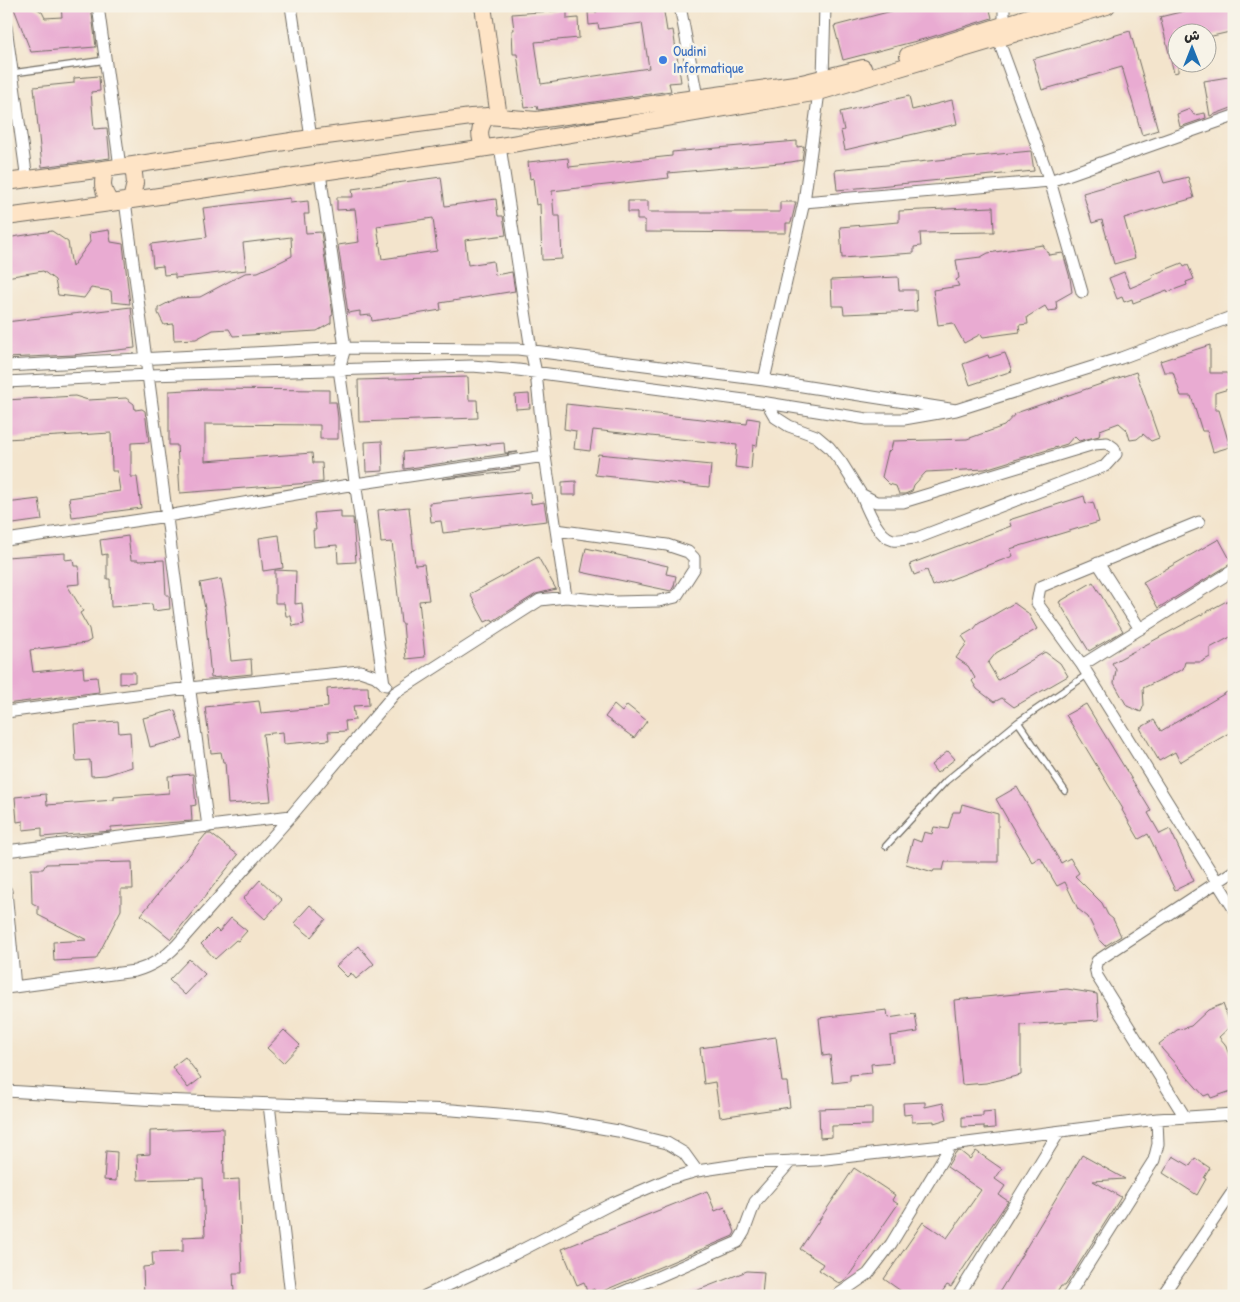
<svg xmlns="http://www.w3.org/2000/svg" width="1240" height="1302" font-family="'Patrick Hand','Playpen Sans Arabic',sans-serif">
  <rect width="100%" height="100%" fill="#f7f3e8"/>
  <filter id="ink" filterUnits="userSpaceOnUse"><feTurbulence type="fractalNoise" baseFrequency=".02" numOctaves="2"/><feDisplacementMap in="SourceGraphic" scale="10" xChannelSelector="R" yChannelSelector="G"/><feConvolveMatrix kernelMatrix="1 2 1 2 8 2 1 2 1" color-interpolation-filters="sRGB"/></filter>
  <filter id="wash" filterUnits="userSpaceOnUse"><feTurbulence type="fractalNoise" baseFrequency=".0096" numOctaves="4" result="noise"/><feDisplacementMap in="SourceGraphic" scale="20" xChannelSelector="R" yChannelSelector="G"/><feGaussianBlur stdDeviation="1.12" result="paint"/><feColorMatrix in="noise" values="0 0 0 0 0 0 0 0 0 0 0 0 0 0 0 0 0 1.4 0 .05"/><feComposite in="paint" operator="in"/></filter>
  <g filter="url(#wash)">
    <rect width="100%" height="100%" fill="#f3e4cc"/>
    <g id="blocks">
      <path fill="#e9abd2" fill-rule="evenodd" d="M 13,6 L 33,6 L 42,12 L 45,18 L 62,17 L 61,6 L 91,6 L 96,47 L 31,52 Z
        M 596,6 L 663,6 L 667,31 L 673,30 L 681,82 L 669,83 L 671,91 L 538,110 L 537,106 L 525,108 L 517,54 L 513,54 L 512,30 L 514,30 L 512,14 L 567,10 L 567,19 L 578,18 L 579,38 L 535,42 L 541,84 L 649,68 L 642,23 L 599,29 L 598,24 L 589,25 L 588,12 L 597,12 Z
        M 911,6 L 989,6 L 992,18 L 928,38 L 843,60 L 834,26 Z
        M 1205,6 L 1234,6 L 1234,31 L 1208,37 L 1208,32 L 1178,32 L 1178,72 L 1174,73 L 1160,17 Z
        M 1130,31 L 1158,130 L 1142,135 L 1122,67 L 1042,90 L 1033,59 Z
        M 99,76 L 100,91 L 91,92 L 94,129 L 107,128 L 110,158 L 42,167 L 34,87 L 74,83 L 74,78 Z
        M 1234,76 L 1234,107 L 1210,116 L 1204,81 Z
        M 909,96 L 912,110 L 952,100 L 957,124 L 845,150 L 841,131 L 844,130 L 840,112 Z
        M 1190,109 L 1194,115 L 1205,113 L 1206,118 L 1180,127 L 1177,114 Z
        M 797,141 L 797,147 L 804,146 L 802,160 L 791,162 L 668,173 L 669,178 L 552,191 L 554,216 L 560,216 L 562,259 L 542,260 L 540,204 L 536,205 L 533,178 L 530,179 L 528,162 L 568,158 L 569,167 L 672,156 L 672,152 Z
        M 1031,151 L 1034,171 L 837,190 L 835,170 Z
        M 1160,171 L 1164,183 L 1188,177 L 1194,198 L 1124,218 L 1135,258 L 1114,264 L 1102,220 L 1092,223 L 1083,193 Z
        M 441,177 L 445,206 L 496,199 L 498,216 L 503,216 L 506,235 L 465,240 L 468,265 L 493,261 L 495,275 L 512,272 L 515,291 L 440,303 L 441,310 L 372,321 L 371,315 L 360,316 L 360,311 L 348,313 L 338,245 L 359,242 L 355,209 L 337,210 L 337,197 L 353,197 L 352,189 ZM 433,218 L 437,251 L 382,259 L 377,226 Z
        M 290,198 L 290,203 L 308,201 L 309,214 L 304,214 L 306,233 L 321,232 L 333,315 L 331,316 L 331,323 L 317,331 L 233,336 L 229,329 L 213,330 L 196,339 L 174,340 L 173,324 L 164,325 L 158,313 L 158,308 L 177,298 L 200,297 L 245,273 L 258,272 L 280,262 L 292,256 L 291,237 L 243,243 L 246,270 L 175,278 L 175,274 L 164,275 L 163,266 L 153,267 L 151,244 L 207,237 L 203,208 Z
        M 628,201 L 648,201 L 648,212 L 780,212 L 780,202 L 796,202 L 791,223 L 786,223 L 786,233 L 645,232 L 645,220 L 637,220 L 637,212 L 628,212 Z
        M 993,207 L 994,232 L 920,233 L 921,246 L 914,247 L 914,253 L 842,258 L 840,227 L 899,222 L 899,211 Z
        M 109,230 L 111,242 L 123,244 L 130,304 L 112,302 L 111,291 L 91,288 L 84,298 L 58,295 L 55,280 L 43,271 L 6,277 L 6,238 L 52,231 L 68,242 L 72,267 L 90,242 L 89,233 Z
        M 1043,245 L 1049,255 L 1063,253 L 1070,278 L 1072,292 L 1056,301 L 1057,310 L 1048,311 L 1045,306 L 1027,317 L 1028,324 L 1019,325 L 1020,332 L 983,337 L 981,334 L 964,343 L 953,323 L 938,325 L 933,290 L 959,286 L 956,280 L 959,278 L 956,260 L 981,257 L 988,253 Z
        M 1182,263 L 1184,267 L 1188,265 L 1194,279 L 1186,282 L 1187,285 L 1168,292 L 1167,290 L 1133,303 L 1132,299 L 1124,302 L 1122,297 L 1117,299 L 1109,278 L 1124,272 L 1130,288 L 1149,280 L 1153,278 L 1152,275 Z
        M 898,277 L 899,290 L 916,290 L 917,311 L 844,314 L 843,306 L 832,306 L 831,280 Z
        M 131,307 L 135,348 L 73,355 L 6,358 L 6,322 Z
        M 1210,345 L 1210,373 L 1227,373 L 1232,388 L 1215,393 L 1215,410 L 1219,410 L 1230,447 L 1213,452 L 1207,431 L 1202,431 L 1191,396 L 1181,396 L 1173,372 L 1164,372 L 1160,361 Z
        M 1005,353 L 1012,371 L 970,385 L 963,364 L 988,355 L 989,358 Z
        M 1136,372 L 1159,438 L 1151,441 L 1143,434 L 1137,439 L 1130,440 L 1127,430 L 1119,423 L 1100,430 L 1099,436 L 1079,441 L 1074,436 L 1067,444 L 985,469 L 926,472 L 914,485 L 912,491 L 905,494 L 899,494 L 896,486 L 889,484 L 882,477 L 888,452 L 891,449 L 893,441 L 967,439 L 1004,426 L 1016,413 Z
        M 468,377 L 469,400 L 477,400 L 478,418 L 359,422 L 358,380 Z
        M 205,389 L 329,390 L 329,402 L 336,402 L 338,418 L 338,439 L 320,439 L 320,425 L 205,424 L 205,461 L 312,453 L 313,463 L 322,463 L 323,482 L 180,493 L 177,445 L 169,445 L 169,391 Z
        M 529,394 L 530,408 L 516,409 L 515,395 Z
        M 75,396 L 88,400 L 126,398 L 134,404 L 135,410 L 142,409 L 145,411 L 149,442 L 131,443 L 131,477 L 137,477 L 141,508 L 72,517 L 69,498 L 120,491 L 117,471 L 112,471 L 111,433 L 6,439 L 6,400 Z
        M 566,404 L 747,424 L 748,418 L 760,420 L 757,446 L 753,445 L 751,469 L 735,467 L 737,445 L 593,430 L 590,451 L 574,449 L 576,431 L 564,429 Z
        M 382,441 L 383,471 L 366,472 L 365,442 Z
        M 504,443 L 505,453 L 518,452 L 404,469 L 403,452 Z
        M 598,454 L 711,465 L 709,487 L 595,475 Z
        M 520,467 L 520,471 L 442,479 Z
        M 576,481 L 576,495 L 562,495 L 562,482 Z
        M 530,492 L 531,504 L 544,502 L 547,521 L 443,533 L 441,521 L 431,522 L 429,503 Z
        M 1084,496 L 1086,504 L 1093,502 L 1099,522 L 1010,549 L 1013,556 L 933,586 L 927,570 L 914,575 L 910,564 L 1011,526 L 1009,520 Z
        M 39,499 L 42,520 L 6,525 L 6,503 Z
        M 409,507 L 415,565 L 424,564 L 429,600 L 419,601 L 425,657 L 406,659 L 403,623 L 401,623 L 392,542 L 381,543 L 378,510 Z
        M 341,511 L 341,518 L 353,518 L 356,562 L 338,563 L 337,545 L 314,547 L 313,530 L 316,530 L 314,513 Z
        M 279,535 L 283,568 L 263,571 L 259,538 Z
        M 128,536 L 131,560 L 138,560 L 138,561 L 164,560 L 166,595 L 169,595 L 170,609 L 153,611 L 152,604 L 111,607 L 110,579 L 107,579 L 107,554 L 102,555 L 100,540 Z
        M 1219,539 L 1232,563 L 1158,608 L 1143,582 Z
        M 586,548 L 668,566 L 666,574 L 676,576 L 674,586 L 671,591 L 581,572 Z
        M 65,553 L 65,560 L 73,559 L 74,566 L 79,566 L 80,584 L 67,585 L 83,611 L 80,613 L 89,629 L 91,640 L 86,643 L 30,650 L 33,672 L 83,667 L 84,678 L 97,677 L 99,692 L 6,704 L 6,557 Z
        M 538,557 L 556,589 L 536,594 L 493,621 L 492,619 L 485,622 L 470,594 Z
        M 275,570 L 296,571 L 295,604 L 302,603 L 304,624 L 293,626 L 291,616 L 286,616 L 284,603 L 275,603 Z
        M 221,579 L 226,605 L 225,605 L 231,661 L 251,659 L 252,674 L 211,678 L 205,614 L 206,614 L 200,583 Z
        M 1093,582 L 1123,631 L 1089,651 L 1059,602 Z
        M 1234,597 L 1234,635 L 1210,648 L 1210,657 L 1201,662 L 1185,662 L 1183,669 L 1143,688 L 1144,705 L 1141,712 L 1127,706 L 1114,683 L 1116,670 L 1112,663 Z
        M 1014,603 L 1028,613 L 1037,629 L 996,653 L 988,663 L 998,680 L 1045,652 L 1060,663 L 1068,676 L 1014,707 L 1002,698 L 994,702 L 977,689 L 972,681 L 975,678 L 968,666 L 956,658 L 967,643 L 962,636 L 974,629 L 978,624 Z
        M 120,672 L 135,672 L 135,682 L 120,684 Z
        M 352,687 L 368,687 L 369,705 L 353,706 L 355,720 L 345,721 L 346,731 L 328,732 L 329,740 L 284,744 L 283,732 L 263,734 L 271,801 L 228,804 L 225,762 L 223,762 L 221,752 L 211,753 L 205,707 L 259,701 L 261,713 L 328,707 L 327,689 Z
        M 1234,688 L 1234,730 L 1180,762 L 1175,752 L 1159,761 L 1140,728 L 1154,720 L 1161,731 Z
        M 1086,704 L 1151,811 L 1148,813 L 1160,834 L 1170,829 L 1194,881 L 1175,890 L 1148,834 L 1139,839 L 1122,810 L 1123,809 L 1066,715 Z
        M 614,705 L 622,712 L 627,705 L 647,721 L 634,738 L 605,717 Z
        M 175,710 L 183,739 L 150,747 L 143,718 Z
        M 118,721 L 119,733 L 130,732 L 132,767 L 106,775 L 91,776 L 90,760 L 76,761 L 74,724 Z
        M 948,751 L 955,759 L 937,773 L 931,765 Z
        M 193,774 L 196,805 L 191,806 L 192,821 L 111,827 L 111,831 L 42,837 L 42,828 L 23,830 L 23,821 L 17,822 L 15,797 L 46,794 L 47,805 L 114,800 L 114,797 L 169,793 L 168,776 Z
        M 1017,787 L 1061,863 L 1070,858 L 1079,873 L 1075,876 L 1102,903 L 1108,915 L 1113,919 L 1121,936 L 1105,946 L 1100,941 L 1088,917 L 1078,909 L 1065,882 L 1057,886 L 1040,857 L 1032,862 L 996,799 Z
        M 962,804 L 998,814 L 998,862 L 945,862 L 943,870 L 934,870 L 933,872 L 906,864 L 913,839 L 921,842 L 924,832 L 932,834 L 934,827 L 948,829 L 953,812 L 960,812 Z
        M 206,834 L 211,834 L 238,855 L 171,939 L 141,915 Z
        M 132,862 L 133,889 L 121,889 L 121,910 L 96,959 L 54,961 L 53,942 L 87,940 L 38,915 L 38,906 L 32,903 L 31,869 L 43,869 L 46,864 Z
        M 260,880 L 282,900 L 265,919 L 243,899 Z
        M 310,905 L 326,919 L 311,937 L 294,923 Z
        M 231,918 L 247,931 L 238,941 L 236,940 L 215,959 L 201,944 L 216,929 L 219,932 Z
        M 359,946 L 374,964 L 356,979 L 351,973 L 347,977 L 336,966 Z
        M 189,959 L 205,974 L 185,995 L 169,980 Z
        M 1067,989 L 1097,994 L 1099,1020 L 1021,1025 L 1021,1075 L 986,1083 L 962,1085 L 954,1000 Z
        M 1223,1004 L 1231,1026 L 1219,1037 L 1225,1044 L 1234,1068 L 1234,1090 L 1211,1098 L 1209,1094 L 1204,1096 L 1162,1049 L 1159,1044 L 1177,1030 L 1191,1026 L 1208,1010 Z
        M 887,1010 L 888,1018 L 915,1014 L 918,1032 L 890,1036 L 893,1062 L 871,1064 L 872,1073 L 850,1075 L 850,1081 L 833,1083 L 830,1055 L 823,1056 L 819,1018 Z
        M 284,1030 L 300,1045 L 283,1063 L 267,1048 Z
        M 776,1037 L 782,1082 L 787,1082 L 790,1107 L 720,1117 L 715,1082 L 704,1084 L 700,1048 Z
        M 185,1057 L 201,1078 L 188,1088 L 172,1067 Z
        M 925,1102 L 925,1107 L 943,1103 L 947,1119 L 934,1123 L 934,1121 L 912,1122 L 912,1114 L 904,1115 L 903,1103 Z
        M 872,1107 L 872,1125 L 832,1126 L 832,1137 L 820,1138 L 819,1109 Z
        M 994,1111 L 995,1128 L 984,1129 L 984,1126 L 962,1127 L 962,1117 L 983,1116 L 983,1112 Z
        M 223,1128 L 224,1180 L 239,1179 L 242,1273 L 233,1273 L 234,1293 L 144,1296 L 143,1267 L 153,1266 L 152,1252 L 183,1251 L 183,1237 L 205,1236 L 203,1178 L 138,1180 L 137,1155 L 150,1154 L 150,1131 Z
        M 106,1151 L 117,1152 L 116,1181 L 104,1180 Z
        M 960,1151 L 970,1159 L 976,1151 L 1002,1169 L 995,1179 L 1005,1186 L 999,1195 L 1008,1201 L 951,1287 L 947,1285 L 939,1296 L 908,1296 L 884,1279 L 923,1222 L 947,1238 L 981,1190 L 947,1167 L 956,1152 Z
        M 1082,1155 L 1125,1179 L 1093,1181 L 1121,1197 L 1113,1210 L 1065,1286 L 1061,1286 L 1055,1296 L 997,1296 Z
        M 1173,1156 L 1190,1166 L 1195,1158 L 1210,1168 L 1204,1178 L 1206,1179 L 1197,1195 L 1163,1173 Z
        M 854,1168 L 895,1195 L 892,1200 L 898,1204 L 846,1280 L 840,1284 L 819,1270 L 823,1264 L 800,1249 Z
        M 707,1191 L 715,1211 L 725,1207 L 735,1232 L 733,1236 L 596,1294 L 594,1289 L 587,1292 L 584,1282 L 577,1285 L 562,1249 Z
        M 747,1271 L 764,1272 L 762,1296 L 683,1296 Z"/>
    </g>
  </g>
  <g filter="url(#ink)">
    <use href="#blocks" fill-opacity="0" stroke="#716c63" stroke-width="1"/>
    <g fill="none" stroke-linecap="round" stroke-linejoin="round">
      <g stroke="#716c63" stroke-width="8">
        <path id="lane" d="M 13,73 L 106,60
          M 1018,722 L 1065,791
          M 886,846 L 946,781 L 1018,722 L 1088,674"/>
      </g>
      <g stroke="#716c63" stroke-width="13">
        <path id="street" d="M 98,6 L 120,167
          M 291,6 L 311,138
          M 680,6 L 697,97
          M 1004,25 L 1004,6
          M 6,27 L 27,180
          M 998,39 L 1050,181 L 1082,292
          M 500,146 L 531,350 L 536,373 L 545,456 L 566,597
          M 320,173 L 345,348 L 339,369 L 384,684
          M 125,201 L 208,827
          M 804,202 L 1050,181 L 1234,116
          M 6,366 L 345,348 L 518,349 L 764,380 L 956,410 L 904,419 L 867,419 L 767,403 L 518,370 L 472,366 L 149,375 L 6,382
          M 764,380 L 804,202 L 819,92 L 823,78 L 825,6
          M 767,403 L 775,417 L 789,426 L 816,436 L 829,447 L 841,462 L 861,494 L 876,502 L 903,502 L 1094,444 L 1107,443 L 1114,448 L 1116,454 L 1105,466 L 917,538 C 910,538 900,541 893,540 C 877,536 867,508 861,494
          M 956,410 L 1121,358 L 1234,316
          M 1199,522 L 1040,587 L 1037,603 L 1082,665 L 1234,909
          M 6,540 L 167,516 L 355,484 L 545,456
          M 1098,563 L 1140,629
          M 1082,665 L 1234,570
          M 6,712 L 189,688 L 360,671 L 375,676 L 386,685
          M 6,851 L 291,816
          M 6,891 L 15,987
          M 6,988 L 135,971 C 152,966 165,958 177,945 L 291,816 L 395,693 L 540,600 L 566,597 L 615,602 L 659,601 L 676,597 L 694,569 L 694,558 L 688,552 L 667,545 L 556,530
          M 6,1091 L 158,1100 L 453,1110 L 544,1118 L 618,1131 L 667,1143 L 684,1153 L 697,1171
          M 269,1104 L 291,1296
          M 1185,1117 L 1097,976 L 1095,967 L 1097,961 L 1234,871
          M 425,1296 L 514,1254 L 613,1203 L 669,1179 L 697,1171 L 750,1163 L 817,1160 L 951,1145 L 1157,1119 L 1234,1114
          M 614,1296 L 738,1242 L 744,1232 L 755,1202 L 791,1161
          M 836,1296 L 868,1274 L 891,1244 L 951,1145
          M 958,1296 L 1059,1132
          M 1068,1296 L 1154,1160 L 1158,1144 L 1157,1119
          M 1162,1296 L 1234,1190"/>
      </g>
      <g stroke="#716c63" stroke-width="18">
        <path id="secondary" d="M 483,6 L 499,117
          M 908,55 L 1063,6
          M 484,148 C 478,135 479,127 487,116
          M 106,169 C 101,183 102,191 111,203
          M 6,182 L 133,165 L 311,138 L 471,117 L 487,116 L 537,120 L 802,83 L 863,68
          M 131,200 L 135,183 L 133,165
          M 6,217 L 125,201 L 500,146 L 819,92 L 1107,6"/>
      </g>
      <use href="#lane" stroke="#fff" stroke-width="5.5"/>
      <use href="#street" stroke="#fff" stroke-width="11"/>
      <use href="#secondary" stroke="#fee4c6" stroke-width="16"/>
    </g>
  </g>
  <circle fill="#3f7fe0" stroke="#f7f3e8" stroke-width="2" cx="663" cy="60" r="5"/>
  <g text-anchor="middle" stroke-width="5" stroke-linejoin="round" paint-order="stroke">
    <g font-size="15" fill="#366cbe" stroke="#f7f3e8" text-anchor="start">
      <text x="673" y="56">Oudini<tspan x="673" dy="17">Informatique</tspan></text>
    </g>
  </g>
  <rect width="1240" height="1302" fill="none" stroke="#f7f3e8" stroke-width="25"/>
  <g transform="translate(1192 48)"><circle r="24" fill="#f7f3e8" stroke="#a5a39c"/>
  <path d="M0-4L9 19L0 12L-9 19Z" fill="#1f6fb2"/>
  <text y="-8" font-size="14" font-weight="bold" text-anchor="middle" fill="#2b2b2b">ش</text>
  </g>
</svg>
